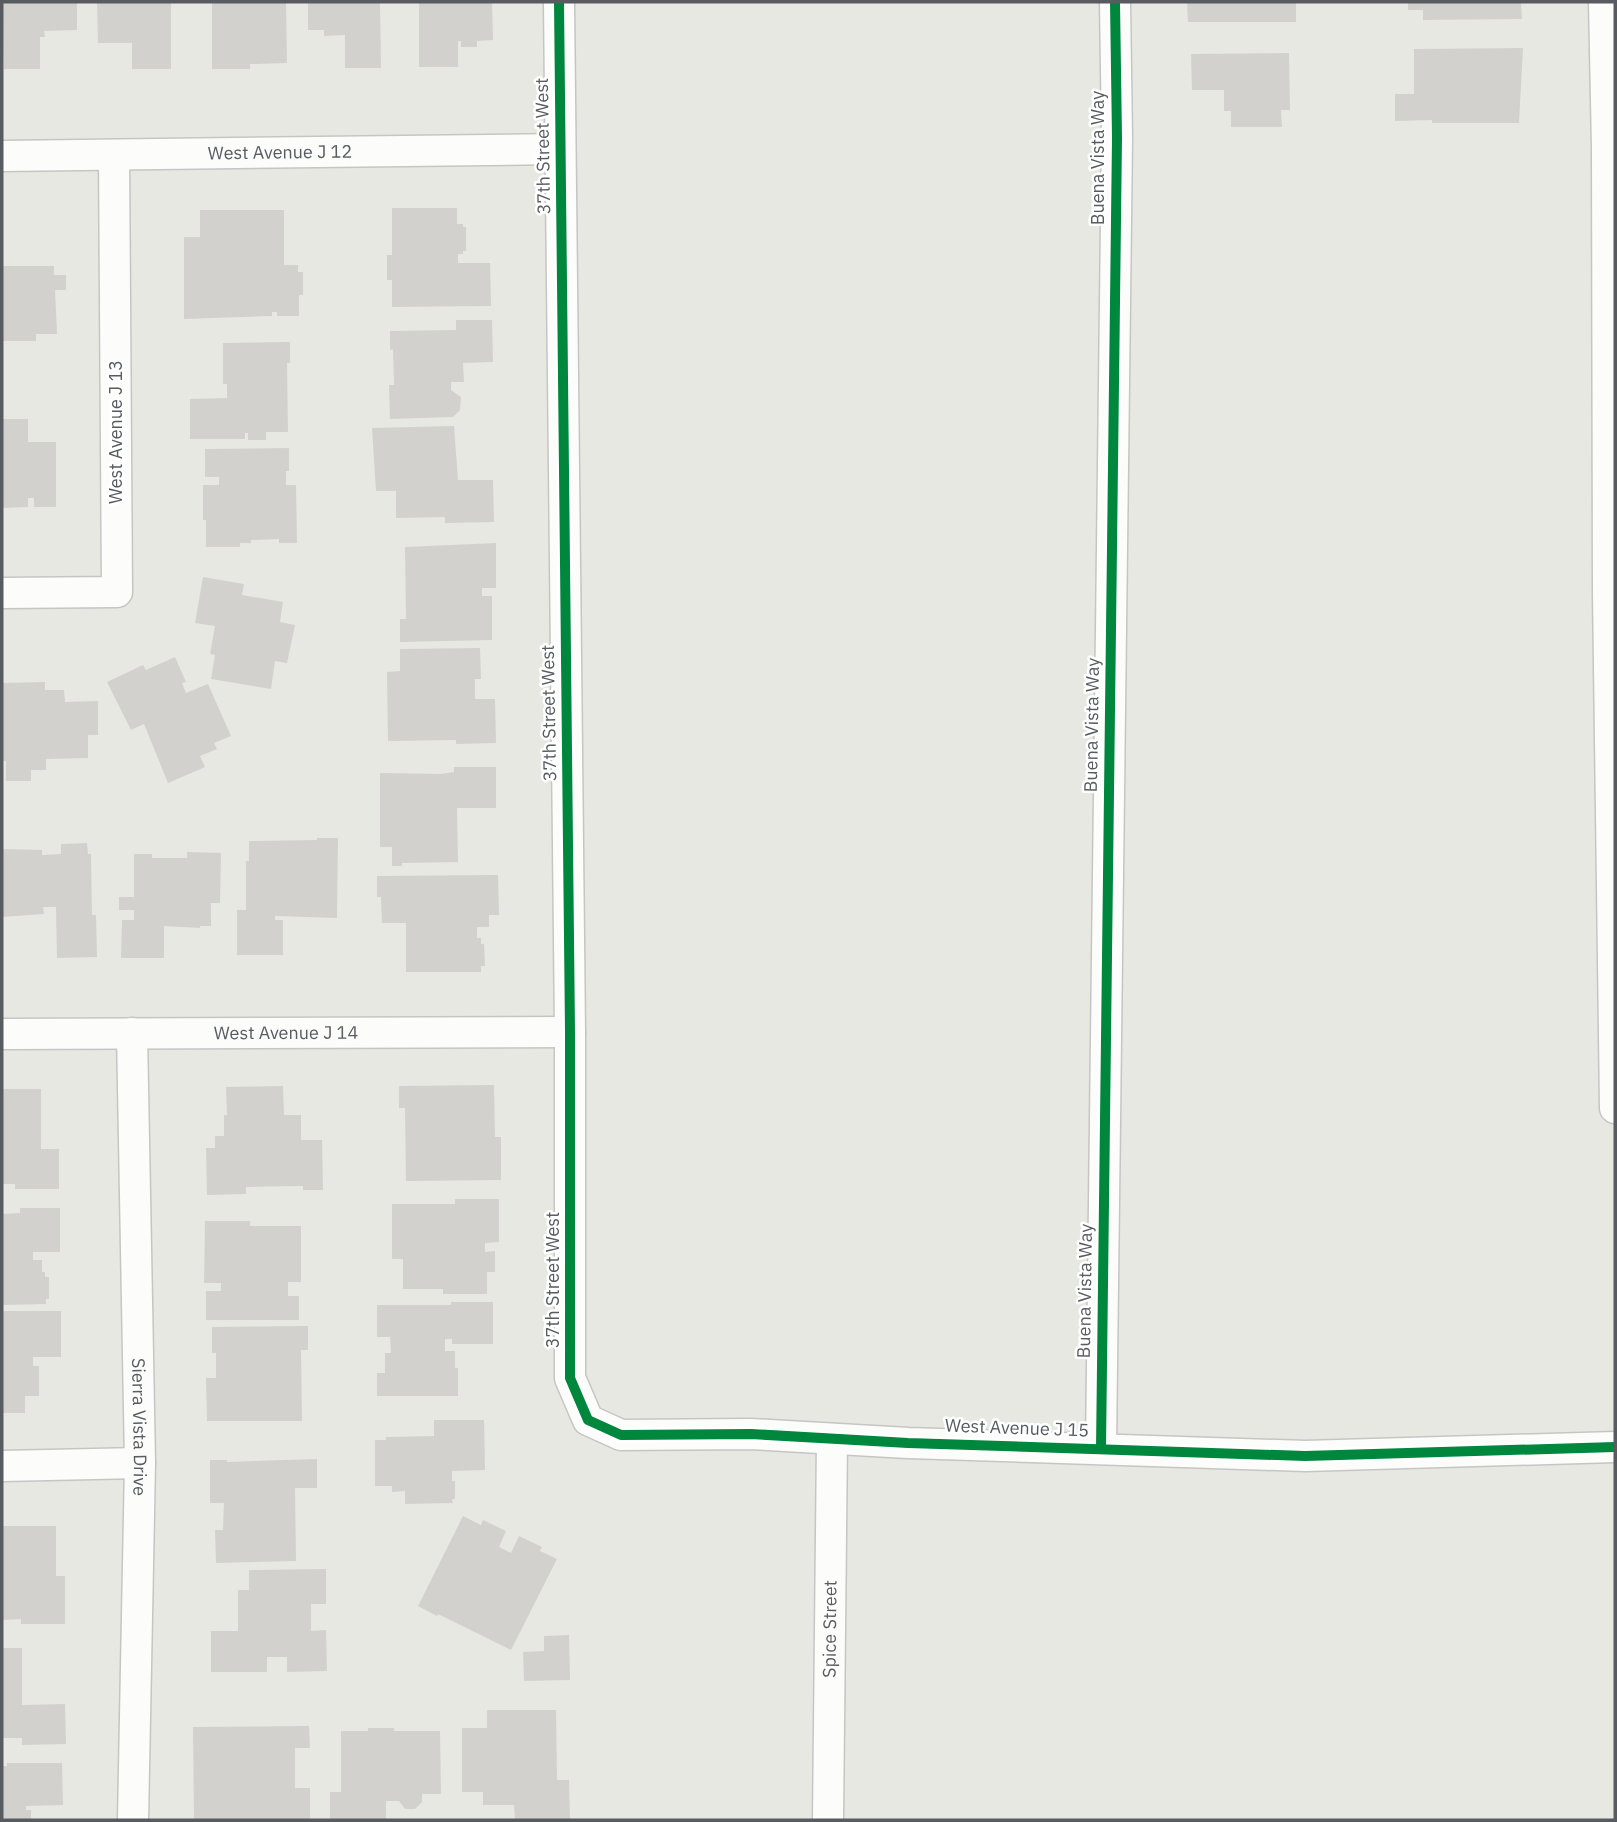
<svg xmlns="http://www.w3.org/2000/svg" width="1617" height="1822" font-family="'IBM Plex Sans',sans-serif">
  <rect width="100%" height="100%" fill="#e8e8e2"/>
  <path fill="#d2d1cd" d="M 3,2 L 77,2 L 77,30 L 44,31 L 45,37 L 40,37 L 40,69 L 4,69 Z
    M 97,2 L 171,2 L 171,69 L 132,69 L 132,43 L 98,43 Z
    M 212,2 L 286,2 L 287,63 L 250,64 L 250,69 L 212,69 Z
    M 308,2 L 380,2 L 381,68 L 345,68 L 345,35 L 324,36 L 324,30 L 308,30 Z
    M 419,2 L 492,2 L 493,40 L 477,41 L 477,47 L 461,47 L 461,41 L 458,41 L 458,67 L 419,67 Z
    M 1187,2 L 1296,2 L 1296,22 L 1188,22 Z
    M 1408,2 L 1521,2 L 1522,19 L 1423,20 L 1423,10 L 1408,10 Z
    M 1523,48 L 1519,123 L 1432,123 L 1432,120 L 1395,121 L 1395,94 L 1414,94 L 1414,49 Z
    M 1289,53 L 1290,110 L 1281,110 L 1282,127 L 1231,127 L 1231,111 L 1224,111 L 1224,90 L 1192,90 L 1191,54 Z
    M 392,208 L 457,208 L 457,224 L 463,224 L 463,227 L 466,227 L 466,251 L 463,251 L 463,254 L 458,254 L 458,263 L 490,263 L 491,306 L 392,307 L 392,280 L 387,280 L 387,255 L 392,255 Z
    M 200,210 L 284,210 L 284,265 L 298,265 L 298,272 L 303,272 L 303,295 L 299,295 L 299,316 L 277,316 L 277,312 L 272,312 L 272,316 L 184,319 L 184,237 L 200,237 Z
    M 2,266 L 54,266 L 54,275 L 66,275 L 66,290 L 55,290 L 57,334 L 36,334 L 36,341 L 2,341 Z
    M 456,320 L 492,320 L 493,362 L 463,363 L 464,382 L 451,382 L 451,390 L 461,397 L 460,410 L 453,417 L 390,419 L 389,385 L 394,385 L 393,349 L 390,350 L 390,331 L 456,330 Z
    M 290,342 L 290,363 L 287,363 L 288,432 L 266,432 L 266,440 L 248,440 L 248,433 L 245,433 L 245,439 L 190,439 L 190,399 L 227,398 L 227,384 L 223,384 L 223,343 Z
    M 2,419 L 28,419 L 28,442 L 56,442 L 56,507 L 34,507 L 34,498 L 28,498 L 28,507 L 2,508 Z
    M 454,426 L 458,480 L 493,480 L 494,522 L 445,523 L 445,517 L 396,518 L 396,491 L 376,491 L 372,428 Z
    M 289,448 L 289,471 L 286,471 L 286,485 L 296,485 L 297,543 L 279,543 L 279,539 L 251,540 L 251,543 L 240,543 L 240,547 L 206,547 L 206,520 L 203,520 L 203,485 L 219,485 L 219,477 L 205,477 L 205,449 Z
    M 496,543 L 496,588 L 482,588 L 482,596 L 492,596 L 492,640 L 400,642 L 400,619 L 406,619 L 405,547 Z
    M 203,577 L 244,584 L 242,595 L 283,602 L 280,622 L 295,625 L 287,663 L 275,661 L 271,689 L 211,679 L 215,655 L 210,654 L 215,626 L 195,623 Z
    M 480,648 L 481,679 L 475,679 L 475,699 L 495,699 L 496,743 L 456,744 L 456,740 L 388,741 L 387,672 L 400,671 L 400,649 Z
    M 175,657 L 186,682 L 182,683 L 186,693 L 208,684 L 231,736 L 214,743 L 217,749 L 200,756 L 205,767 L 168,783 L 144,724 L 131,730 L 107,682 L 143,665 L 146,670 Z
    M 45,682 L 45,690 L 64,690 L 65,702 L 98,701 L 98,735 L 88,735 L 88,758 L 46,759 L 46,770 L 31,770 L 31,781 L 6,781 L 6,761 L 3,761 L 2,683 Z
    M 454,767 L 496,767 L 496,808 L 457,808 L 458,862 L 402,863 L 402,866 L 392,866 L 392,847 L 380,847 L 380,773 L 441,774 L 454,772 Z
    M 317,838 L 338,838 L 337,918 L 275,916 L 275,920 L 283,920 L 283,955 L 237,955 L 237,910 L 246,910 L 246,861 L 249,861 L 249,841 L 317,840 Z
    M 87,843 L 88,854 L 91,854 L 92,915 L 96,915 L 97,957 L 57,958 L 56,907 L 43,907 L 44,914 L 2,917 L 2,849 L 42,850 L 42,855 L 61,854 L 61,844 Z
    M 187,852 L 221,853 L 220,903 L 211,903 L 211,926 L 200,926 L 200,928 L 164,926 L 164,958 L 121,958 L 122,920 L 134,920 L 134,910 L 119,910 L 119,897 L 134,897 L 134,854 L 152,854 L 152,858 L 187,858 Z
    M 498,875 L 499,915 L 489,915 L 489,927 L 477,927 L 477,938 L 481,938 L 481,944 L 484,944 L 485,966 L 481,966 L 481,972 L 406,972 L 406,923 L 382,923 L 381,897 L 377,897 L 377,876 Z
    M 494,1085 L 495,1137 L 501,1137 L 501,1180 L 406,1181 L 405,1108 L 399,1108 L 399,1086 Z
    M 283,1086 L 284,1115 L 301,1115 L 301,1140 L 322,1140 L 323,1190 L 303,1190 L 303,1186 L 246,1187 L 246,1194 L 207,1195 L 206,1148 L 215,1148 L 215,1136 L 224,1136 L 224,1115 L 227,1115 L 226,1087 Z
    M 2,1089 L 41,1089 L 41,1149 L 59,1149 L 59,1189 L 15,1189 L 15,1184 L 2,1184 Z
    M 455,1199 L 499,1199 L 499,1242 L 485,1243 L 485,1252 L 495,1251 L 495,1272 L 487,1272 L 487,1294 L 443,1294 L 443,1289 L 403,1289 L 403,1259 L 392,1259 L 392,1204 L 455,1204 Z
    M 20,1208 L 60,1208 L 60,1252 L 33,1252 L 33,1260 L 42,1260 L 42,1272 L 45,1272 L 45,1277 L 49,1277 L 49,1299 L 46,1299 L 46,1304 L 2,1305 L 2,1214 L 20,1213 Z
    M 205,1221 L 250,1221 L 250,1226 L 301,1226 L 301,1282 L 288,1282 L 288,1296 L 299,1296 L 299,1320 L 206,1320 L 206,1291 L 221,1291 L 221,1283 L 204,1283 Z
    M 451,1302 L 493,1302 L 493,1344 L 452,1344 L 452,1339 L 445,1339 L 445,1351 L 455,1351 L 455,1368 L 458,1368 L 458,1396 L 377,1396 L 377,1373 L 385,1373 L 385,1353 L 391,1353 L 390,1337 L 377,1337 L 377,1305 L 451,1305 Z
    M 2,1311 L 61,1311 L 61,1357 L 33,1357 L 33,1366 L 39,1366 L 39,1396 L 25,1396 L 25,1413 L 2,1413 Z
    M 308,1326 L 308,1350 L 301,1350 L 302,1421 L 207,1421 L 206,1378 L 216,1378 L 216,1353 L 212,1353 L 212,1327 Z
    M 434,1420 L 484,1420 L 485,1470 L 452,1471 L 452,1481 L 455,1481 L 455,1499 L 452,1499 L 453,1503 L 405,1504 L 405,1491 L 392,1492 L 392,1486 L 375,1486 L 375,1440 L 386,1440 L 386,1437 L 434,1436 Z
    M 317,1459 L 317,1488 L 295,1488 L 296,1561 L 216,1563 L 215,1530 L 223,1530 L 224,1503 L 210,1503 L 210,1460 L 227,1460 L 227,1462 Z
    M 463,1516 L 481,1525 L 483,1520 L 506,1531 L 499,1547 L 511,1553 L 519,1536 L 542,1547 L 540,1551 L 557,1559 L 511,1650 L 438,1614 L 437,1616 L 418,1606 Z
    M 2,1526 L 56,1526 L 56,1576 L 65,1576 L 65,1624 L 21,1624 L 21,1619 L 2,1620 Z
    M 326,1569 L 326,1604 L 311,1604 L 311,1631 L 326,1630 L 327,1671 L 287,1672 L 287,1657 L 267,1657 L 267,1672 L 211,1672 L 211,1631 L 238,1631 L 238,1590 L 249,1590 L 249,1570 Z
    M 569,1635 L 570,1680 L 524,1681 L 523,1652 L 544,1651 L 544,1636 Z
    M 2,1648 L 22,1648 L 22,1705 L 65,1704 L 66,1744 L 22,1745 L 22,1738 L 2,1738 Z
    M 487,1710 L 556,1710 L 557,1780 L 569,1780 L 570,1820 L 515,1820 L 514,1805 L 483,1805 L 483,1792 L 462,1792 L 462,1728 L 487,1728 Z
    M 309,1726 L 310,1748 L 295,1748 L 295,1788 L 310,1788 L 310,1820 L 194,1820 L 193,1727 Z
    M 368,1728 L 394,1728 L 394,1731 L 440,1731 L 441,1794 L 422,1794 L 422,1802 L 415,1809 L 405,1809 L 399,1801 L 386,1801 L 386,1820 L 330,1820 L 330,1792 L 341,1792 L 341,1731 L 368,1731 Z
    M 7,1763 L 62,1763 L 63,1805 L 26,1806 L 26,1810 L 31,1810 L 31,1820 L 2,1820 L 2,1766 L 7,1766 Z"/>
  <g fill="none" stroke-linecap="round" stroke-linejoin="round">
    <g stroke="#c5c6c4" stroke-width="33">
      <g id="minor">
        <path d="M 559,2 L 570,1032 L 570,1378 L 588,1420 L 621,1435 L 751,1434 L 908,1443 L 1305,1456 L 1615,1447"/>
        <path d="M 1604,2 L 1607,148 L 1608,592 L 1615,1108"/>
        <path id="s1" d="M 2,156 L 560,149"/>
        <path d="M 2,593 L 117,592 L 114,156"/>
        <path id="s2" d="M 132,1033 L 140,1463 L 133,1820"/>
        <path id="s3" d="M 2,1034 L 570,1032"/>
        <path d="M 1101,1448 L 1117,138 L 1115,2"/>
        <path d="M 2,1466 L 140,1463"/>
        <path id="s4" d="M 828,1820 L 832,1439"/>
      </g>
    </g>
    <use href="#minor" stroke="#fcfcfb" stroke-width="30"/>
    <g stroke="#fff" stroke-width="15">
      <path id="cycleway" d="M 559,2 L 570,1032 L 570,1378 L 588,1420 L 621,1435 L 751,1434 L 908,1443 L 1305,1456 L 1615,1447
        M 1101,1448 L 1117,138 L 1115,2"/>
    </g>
    <use href="#cycleway" stroke="#00873e" stroke-width="10"/>
  </g>
  <g text-anchor="middle" stroke-width="5" stroke-linejoin="round" paint-order="stroke">
    <g font-size="18" fill="#585b60" stroke="#fff">
      <text transform="translate(543 146) rotate(-91)" y="6">37th Street West</text>
      <text dy="6" stroke="none"><textPath href="#s1" startOffset="278">West Avenue J 12</textPath></text>
      <text transform="translate(1098 158) rotate(-90)" y="6">Buena Vista Way</text>
      <text transform="translate(116 432) rotate(-90)" y="6">West Avenue J 13</text>
      <text transform="translate(549 713) rotate(-91)" y="6">37th Street West</text>
      <text transform="translate(1092 725) rotate(-89)" y="6">Buena Vista Way</text>
      <text dy="6" stroke="none"><textPath href="#s3" startOffset="284">West Avenue J 14</textPath></text>
      <text transform="translate(553 1280) rotate(-90)" y="6">37th Street West</text>
      <text transform="translate(1085 1291) rotate(-89)" y="6">Buena Vista Way</text>
      <text dy="6" stroke="none"><textPath href="#s2" startOffset="394">Sierra Vista Drive</textPath></text>
      <text transform="translate(1017 1428) rotate(2)" y="6">West Avenue J 15</text>
      <text dy="6" stroke="none"><textPath href="#s4" startOffset="191">Spice Street</textPath></text>
    </g>
  </g>
  <rect width="1617" height="1822" fill="none" stroke="#585b60" stroke-width="7"/>
</svg>
